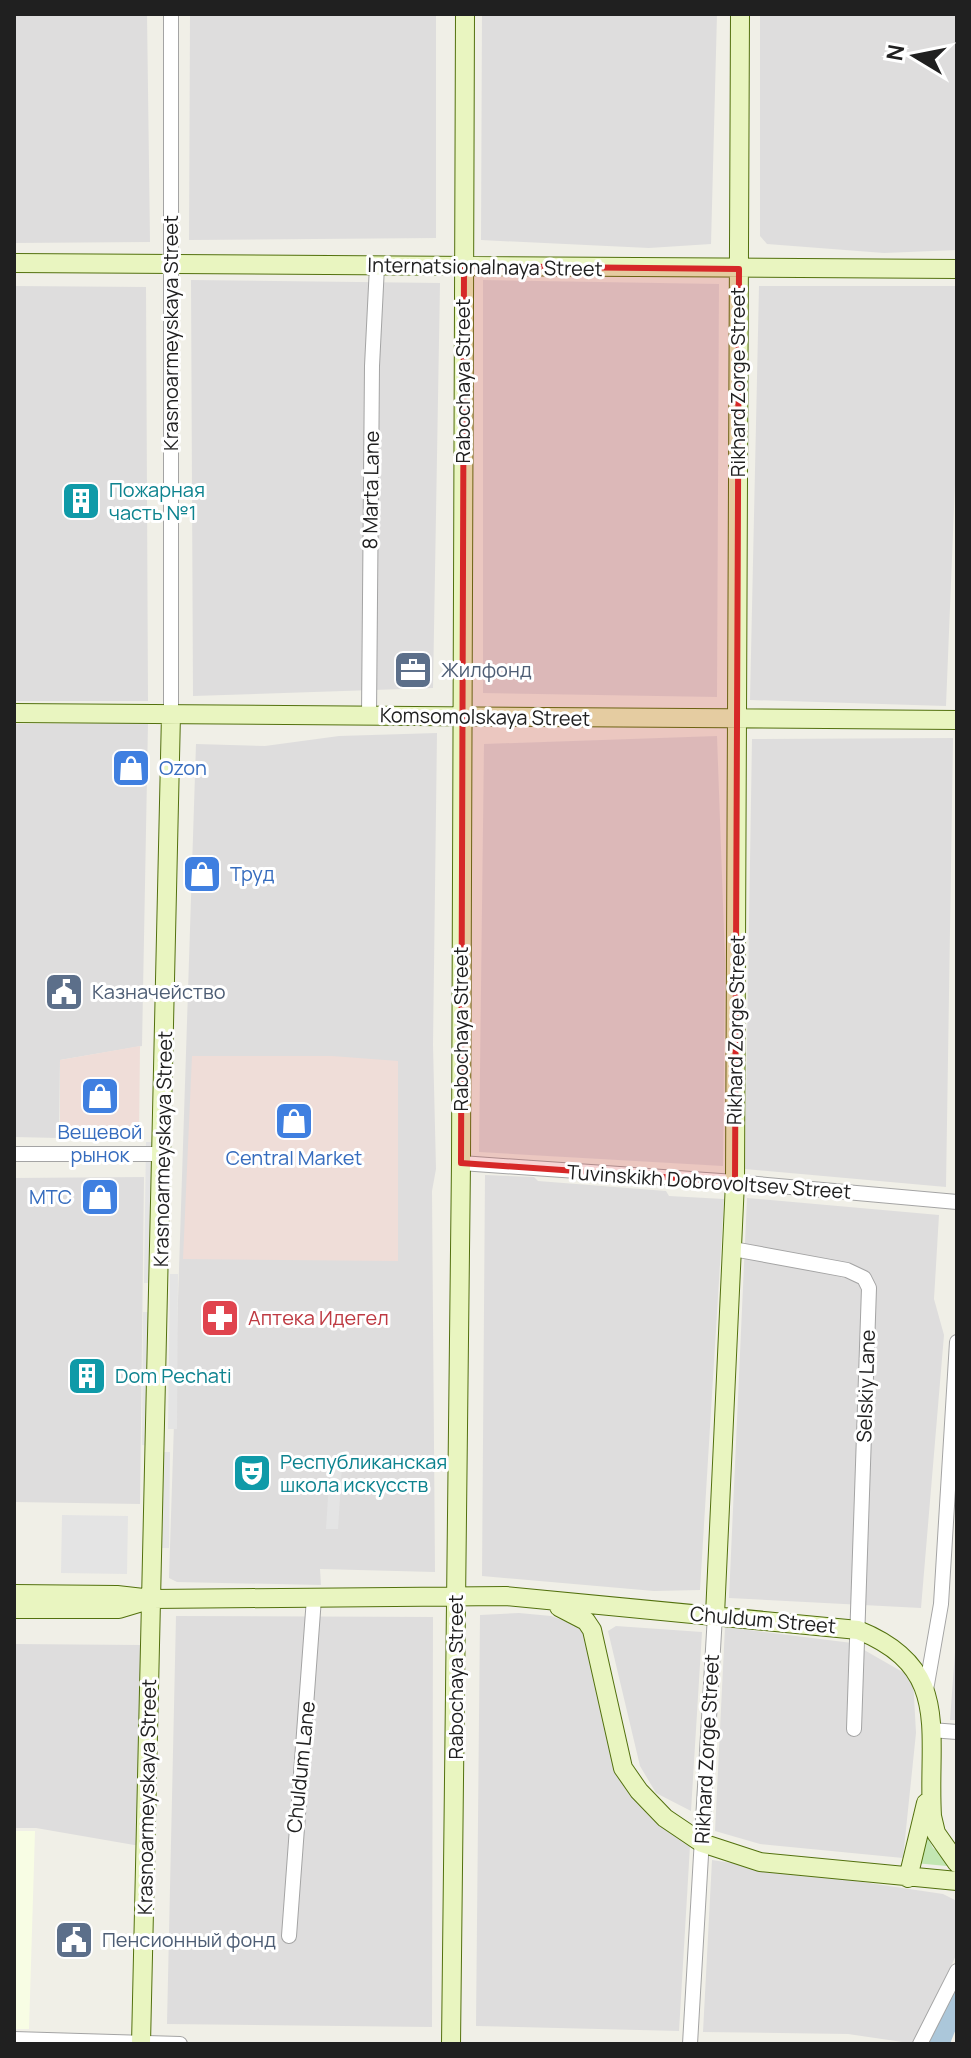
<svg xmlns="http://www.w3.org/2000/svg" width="971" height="2058" font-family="Manrope,sans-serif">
  <rect width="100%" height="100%" fill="#f0efe7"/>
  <path fill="#dedddd" d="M 14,14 L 147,14 L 150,242 L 14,243 Z
    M 190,14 L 436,14 L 436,238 L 189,240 Z
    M 482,14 L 717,14 L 711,244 L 649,248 L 481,240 Z
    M 760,14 L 957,14 L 957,250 L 884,253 L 767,244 L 760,236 Z
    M 191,280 L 440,283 L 433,688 L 193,696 Z
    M 483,280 L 719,284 L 717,697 L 483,693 Z
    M 14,286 L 146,287 L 148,701 L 14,701 Z
    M 759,286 L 957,286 L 957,435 L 946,706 L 750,700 Z
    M 148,723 L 142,1046 L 60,1060 L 59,1138 L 14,1137 L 14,724 Z
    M 437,733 L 433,1045 L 436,1169 L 432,1191 L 435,1572 L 320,1569 L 321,1585 L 177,1582 L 169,1578 L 196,744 L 265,746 L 339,736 Z
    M 717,736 L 725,960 L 723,1166 L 479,1152 L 484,744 Z
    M 953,738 L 946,1187 L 745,1169 L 752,739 Z
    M 485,1175 L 534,1177 L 538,1181 L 666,1191 L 669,1196 L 724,1199 L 700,1590 L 654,1591 L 482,1576 Z
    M 144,1177 L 140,1504 L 14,1502 L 14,1178 Z
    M 747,1198 L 939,1215 L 934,1299 L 944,1335 L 921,1608 L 729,1598 Z
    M 519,1613 L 551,1616 L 582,1627 L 593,1657 L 616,1775 L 638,1804 L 690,1846 L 679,2031 L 476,2026 L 480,1615 Z
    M 176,1616 L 433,1617 L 432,2027 L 167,2024 Z
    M 957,1625 L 957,1720 L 950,1720 Z
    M 616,1626 L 702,1632 L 691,1811 L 656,1793 L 640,1766 L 608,1631 Z
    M 725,1627 L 852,1643 L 913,1678 L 916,1733 L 903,1858 L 760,1844 L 715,1831 Z
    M 14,1644 L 141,1645 L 140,1846 L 36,1828 L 14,1828 Z
    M 712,1860 L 943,1894 L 957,1901 L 957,1953 L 916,2044 L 848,2034 L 703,2032 Z"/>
  <path fill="#efddd8" d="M 140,1046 L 139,1133 L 60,1131 L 60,1060 Z
    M 192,1056 L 332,1056 L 398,1061 L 398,1261 L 183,1259 Z"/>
  <path fill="#f8fde4" d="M 14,1831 L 35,1831 L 29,2029 L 14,2029 Z"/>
  <path fill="#c2e6b2" d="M 921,1824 L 933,1848 L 957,1867 L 915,1863 Z"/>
  <path fill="#e4e4e4" d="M 146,1142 L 154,1142 L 153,1283 L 144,1283 Z
    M 170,1274 L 178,1274 L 177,1429 L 168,1429 Z
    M 143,1312 L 151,1312 L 150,1446 L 142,1445 Z
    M 164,1452 L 170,1452 L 169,1548 L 162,1548 Z
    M 330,1466 L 342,1466 L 338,1529 L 326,1529 Z
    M 62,1515 L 128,1516 L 127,1574 L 61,1573 Z"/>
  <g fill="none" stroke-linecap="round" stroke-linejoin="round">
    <path stroke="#abc7da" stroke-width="22" d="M 938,2044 L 957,1997"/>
    <g stroke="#a4a4a4" stroke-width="16">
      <path id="street" d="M 171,714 L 171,14
        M 369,715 L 372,366 L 377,266
        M 14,1154 L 162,1154
        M 461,1163 L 735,1182 L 957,1202
        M 733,1249 L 847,1270 L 864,1278 L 869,1288 L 854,1729
        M 926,1690 L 941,1604 L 957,1342
        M 931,1730 L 957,1732
        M 289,1936 L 314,1598
        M 14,2039 L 180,2044
        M 690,2044 L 715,1615
        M 920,2044 L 957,1971"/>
    </g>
    <g stroke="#53710e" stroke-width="20">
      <path id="secondary" d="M 14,263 L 957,269
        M 14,713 L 957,720
        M 14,1594 L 117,1595 L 152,1599 L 506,1596 L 858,1630 C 953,1668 927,1732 932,1816 L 936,1833 L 957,1863
        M 559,1607 L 586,1621 L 592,1630 L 623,1768 L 639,1791 L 665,1818 L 702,1843 L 760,1862 L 957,1881
        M 14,1609 L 119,1609 L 149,1600
        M 715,1615 L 735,1182 L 740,14
        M 908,1878 L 926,1803
        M 141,2044 L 171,714
        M 451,2044 L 461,1163 L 465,14"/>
    </g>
    <use href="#street" stroke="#fff" stroke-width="14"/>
    <use href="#secondary" stroke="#e9f5c0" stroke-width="18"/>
  </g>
  <path fill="#d62828" fill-opacity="0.2" stroke="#d62828" stroke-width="6" stroke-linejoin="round" d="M 464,266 L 739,269 L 735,1182 L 461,1163 Z"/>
  <defs>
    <g id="building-square" transform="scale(2)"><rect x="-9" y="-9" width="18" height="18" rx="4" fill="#0f9aa8" stroke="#fff"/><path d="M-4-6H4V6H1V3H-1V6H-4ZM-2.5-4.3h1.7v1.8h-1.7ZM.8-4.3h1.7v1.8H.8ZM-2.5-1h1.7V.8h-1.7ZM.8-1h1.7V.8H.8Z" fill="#fff"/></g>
    <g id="office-square" transform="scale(2)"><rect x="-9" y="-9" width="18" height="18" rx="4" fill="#5c6f8a" stroke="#fff"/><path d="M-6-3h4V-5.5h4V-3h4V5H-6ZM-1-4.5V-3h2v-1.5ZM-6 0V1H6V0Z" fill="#fff"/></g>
    <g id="shop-square" transform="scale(2)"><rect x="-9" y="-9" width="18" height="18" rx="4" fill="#3f7fe0" stroke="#fff"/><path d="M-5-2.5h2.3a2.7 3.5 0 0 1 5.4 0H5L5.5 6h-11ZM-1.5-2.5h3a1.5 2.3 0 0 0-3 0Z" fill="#fff"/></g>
    <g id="civic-square" transform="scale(2)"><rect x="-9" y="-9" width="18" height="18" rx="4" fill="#5c6f8a" stroke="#fff"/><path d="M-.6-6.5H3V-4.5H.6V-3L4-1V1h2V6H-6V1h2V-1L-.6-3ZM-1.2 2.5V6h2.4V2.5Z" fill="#fff"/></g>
    <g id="pharmacy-square" transform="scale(2)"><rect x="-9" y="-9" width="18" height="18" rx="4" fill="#e0444e" stroke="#fff"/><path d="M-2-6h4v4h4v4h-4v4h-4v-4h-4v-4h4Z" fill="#fff"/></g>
    <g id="theatre-square" transform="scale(2)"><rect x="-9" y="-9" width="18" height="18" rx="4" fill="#0f9aa8" stroke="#fff"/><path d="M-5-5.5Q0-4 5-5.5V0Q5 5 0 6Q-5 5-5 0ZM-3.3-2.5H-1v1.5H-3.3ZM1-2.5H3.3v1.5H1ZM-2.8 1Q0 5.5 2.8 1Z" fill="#fff"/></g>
  </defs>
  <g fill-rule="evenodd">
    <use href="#building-square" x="81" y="501"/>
    <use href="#office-square" x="413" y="670"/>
    <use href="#shop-square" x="131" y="768"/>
    <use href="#shop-square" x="202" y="874"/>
    <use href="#civic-square" x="64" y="992"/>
    <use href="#shop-square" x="100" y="1096"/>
    <use href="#shop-square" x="294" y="1121"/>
    <use href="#shop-square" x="100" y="1197"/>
    <use href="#pharmacy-square" x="220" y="1318"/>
    <use href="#building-square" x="87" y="1376"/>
    <use href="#theatre-square" x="252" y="1473"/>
    <use href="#civic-square" x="74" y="1940"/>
  </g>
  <g text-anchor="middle" stroke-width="6" stroke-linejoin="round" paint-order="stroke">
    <g font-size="20" fill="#202020" stroke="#fff">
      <text transform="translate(485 267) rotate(1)" y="7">Internatsionalnaya Street</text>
      <text transform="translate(171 333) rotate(-90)" y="7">Krasnoarmeyskaya Street</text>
      <text transform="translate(463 381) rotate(-90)" y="7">Rabochaya Street</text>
      <text transform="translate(738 382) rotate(-90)" y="7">Rikhard Zorge Street</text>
      <text transform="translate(371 490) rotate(-89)" y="7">8 Marta Lane</text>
      <text transform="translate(485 717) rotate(1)" y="7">Komsomolskaya Street</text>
      <text transform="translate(461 1029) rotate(-90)" y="7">Rabochaya Street</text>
      <text transform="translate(736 1030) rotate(-89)" y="7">Rikhard Zorge Street</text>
      <text transform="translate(163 1149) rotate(-89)" y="7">Krasnoarmeyskaya Street</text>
      <text transform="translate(709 1182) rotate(4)" y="7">Tuvinskikh Dobrovoltsev Street</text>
      <text transform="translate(866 1386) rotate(-88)" y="7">Selskiy Lane</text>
      <text transform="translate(763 1620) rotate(5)" y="7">Chuldum Street</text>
      <text transform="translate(456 1677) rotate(-90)" y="7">Rabochaya Street</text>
      <text transform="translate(707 1749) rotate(-87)" y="7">Rikhard Zorge Street</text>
      <text transform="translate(301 1767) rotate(-84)" y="7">Chuldum Lane</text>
      <text transform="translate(147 1797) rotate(-89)" y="7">Krasnoarmeyskaya Street</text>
    </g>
    <g font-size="20" fill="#0d838f" stroke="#fff" text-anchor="start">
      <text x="109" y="497">Пожарная<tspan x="109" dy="23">часть №1</tspan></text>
      <text x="115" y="1383">Dom Pechati</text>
      <text x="280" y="1469">Республиканская<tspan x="280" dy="23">школа искусств</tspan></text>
    </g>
    <g font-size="20" fill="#4e5e75" stroke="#fff" text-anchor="start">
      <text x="441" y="677">Жилфонд</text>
      <text x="92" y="999">Казначейство</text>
      <text x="102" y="1947">Пенсионный фонд</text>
    </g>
    <g font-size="20" fill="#366cbe" stroke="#fff" text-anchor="start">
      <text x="159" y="775">Ozon</text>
      <text x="230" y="881">Труд</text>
      <text x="100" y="1139" text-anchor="middle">Вещевой<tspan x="100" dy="23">рынок</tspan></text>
      <text x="294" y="1165" text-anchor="middle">Central Market</text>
      <text x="72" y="1204" text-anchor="end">МТС</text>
    </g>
    <g font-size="20" fill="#be3a42" stroke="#fff" text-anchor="start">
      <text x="248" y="1325">Аптека Идегел</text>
    </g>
  </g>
  <rect width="971" height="2058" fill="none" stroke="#202020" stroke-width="32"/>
  <g transform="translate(915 56) rotate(280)" stroke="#ffffff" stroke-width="6" paint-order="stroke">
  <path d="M0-6L14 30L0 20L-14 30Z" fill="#202020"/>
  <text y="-12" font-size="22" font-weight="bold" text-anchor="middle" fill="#202020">N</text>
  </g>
</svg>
